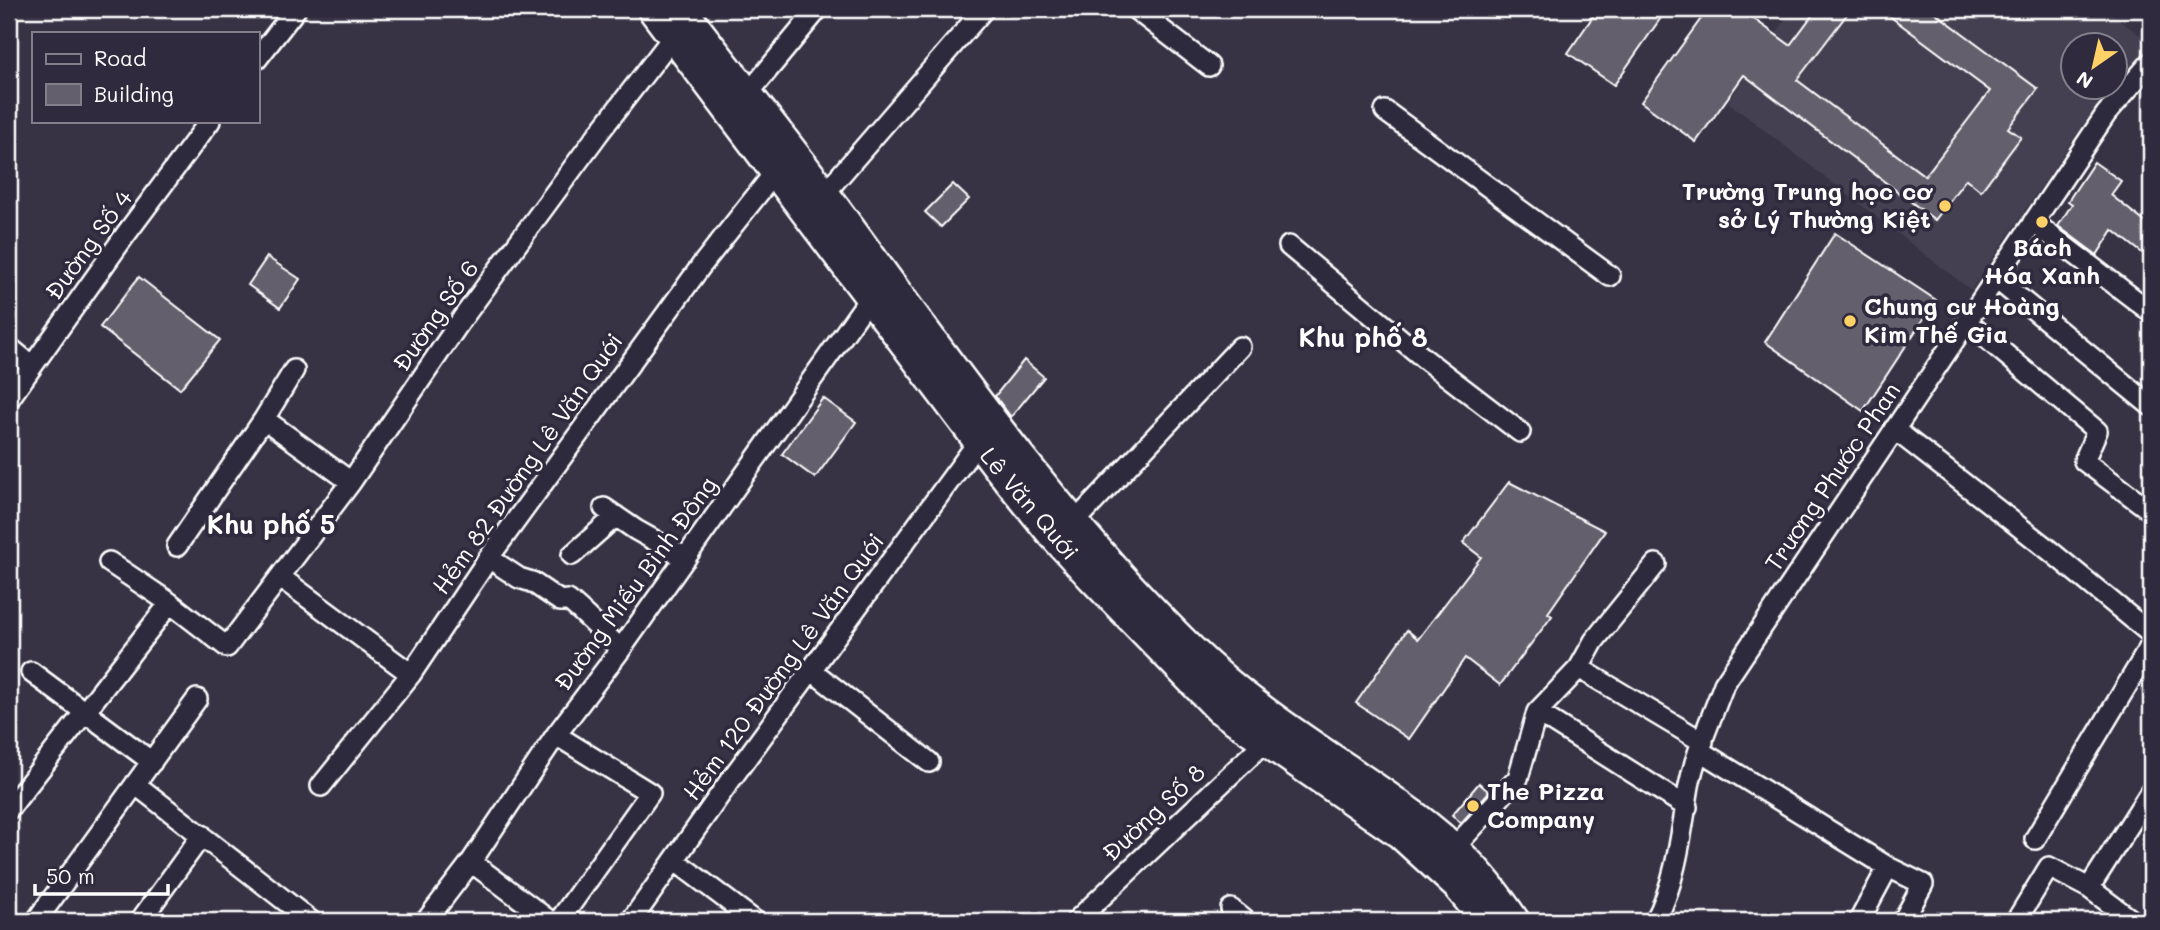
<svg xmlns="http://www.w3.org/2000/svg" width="2160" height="930" font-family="Mali,sans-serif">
  <rect width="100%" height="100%" fill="#373345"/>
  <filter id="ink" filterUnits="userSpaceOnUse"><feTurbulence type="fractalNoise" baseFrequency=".0143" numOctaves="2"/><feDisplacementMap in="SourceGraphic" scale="14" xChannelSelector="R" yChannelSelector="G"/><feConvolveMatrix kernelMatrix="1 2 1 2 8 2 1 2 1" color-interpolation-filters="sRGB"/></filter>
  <g filter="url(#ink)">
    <path fill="#444051" d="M 1793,9 L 2104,9 L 2151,43 L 2115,87 L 2114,46 L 2072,46 L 2072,88 L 2114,88 L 2085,122 L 1971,290 L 1728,102 Z"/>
    <path fill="#635f6d" stroke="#fff" stroke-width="2" d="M 1598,9 L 1667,9 L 1614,85 L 1568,53 Z
      M 1708,9 L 1740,9 L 1790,45 L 1817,9 L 1851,9 L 1797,80 L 1925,176 L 1990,91 L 1880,9 L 1930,9 L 2038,89 L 2008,128 L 2021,137 L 1981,191 L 1966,179 L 1935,220 L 1744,75 L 1696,142 L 1641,102 Z
      M 2094,162 L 2121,181 L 2111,195 L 2151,227 L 2151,260 L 2113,230 L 2097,255 L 2058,226 L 2072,204 L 2068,201 Z
      M 953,184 L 969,199 L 941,227 L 925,212 Z
      M 1835,233 L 1936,300 L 1863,411 L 1765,342 Z
      M 267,257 L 300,279 L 280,308 L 248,285 Z
      M 139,277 L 220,340 L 180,389 L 100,327 Z
      M 1024,360 L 1044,377 L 1011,417 L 995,396 Z
      M 823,398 L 856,422 L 815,478 L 782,454 Z
      M 1509,482 L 1605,531 L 1548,613 L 1552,616 L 1500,685 L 1465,658 L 1409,739 L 1356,703 L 1407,630 L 1418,639 L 1481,557 L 1463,543 Z
      M 1479,783 L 1489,792 L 1461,823 L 1452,815 Z"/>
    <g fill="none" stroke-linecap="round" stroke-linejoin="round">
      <g stroke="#fff" stroke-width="24">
        <path id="minor" d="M 1135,9 L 1209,66
          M 257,59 L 296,9
          M 748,94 L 818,9
          M 1385,111 L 1610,276
          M 825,193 L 984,9
          M 2033,222 L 2151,312
          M 1289,246 L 1426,360 L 1520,432
          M 1995,278 L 2151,406
          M 1967,322 L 2097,431 L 2084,461 L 2151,511
          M 9,347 L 32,366
          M 294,370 L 264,419 L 351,482
          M 9,399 L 126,234 L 210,121
          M 1894,429 L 2049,550 L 2151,634
          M 604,508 L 636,530 L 686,558
          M 1073,524 L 1240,347
          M 177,546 L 264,419
          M 572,555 L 616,516
          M 489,558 L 519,578 L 532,582 L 560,601 L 568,600 C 587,615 602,633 621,649
          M 109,562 L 170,603 L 227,647 L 351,482 L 462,319 L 598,134 L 679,29
          M 280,577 L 411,674
          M 1579,668 L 1703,742
          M 811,670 L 929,762
          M 31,672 L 152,762
          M 1537,712 L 1687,807
          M 556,735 L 650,793 L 559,921
          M 1700,751 L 1888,867 L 1923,884 L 1903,921
          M 135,784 L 311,921
          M 321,786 L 411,674 L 490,556 L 701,266 L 776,171
          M 9,809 L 170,603
          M 2035,839 L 2151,645
          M 1454,848 L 1518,778 L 1537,712 L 1579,668 L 1594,641 L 1656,564
          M 674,860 L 755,921
          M 471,862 L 550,921
          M 2089,888 L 2151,791
          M 1231,909 L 1246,921
          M 36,921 L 197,699
          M 140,921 L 202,835
          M 426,921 L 471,862 L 556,735 L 621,649 L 876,289
          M 631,921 L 729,782 L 978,442
          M 1076,921 L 1266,741
          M 1655,921 C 1676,884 1682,828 1689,786 C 1696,751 1712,717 1724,684 L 2106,114 L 2151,62
          M 1859,921 L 1888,867
          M 2016,921 L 2049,867 L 2089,888 L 2133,921"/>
      </g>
      <g stroke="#fff" stroke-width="33">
        <path id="secondary" d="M 652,9 L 999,469 L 1050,532 L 1091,577 L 1219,709 L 1400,834 L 1457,886 L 1486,921
          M 682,9 C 735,79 791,146 842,217 C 952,367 1058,519 1191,649 C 1238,695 1291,731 1345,767 C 1386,795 1429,823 1464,858 C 1484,877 1500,899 1515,921"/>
      </g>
      <use href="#minor" stroke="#2f2a3d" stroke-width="19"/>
      <use href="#secondary" stroke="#2f2a3d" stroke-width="28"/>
    </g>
  </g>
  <g fill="#ffd166" stroke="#2f2a3d" stroke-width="2.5">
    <circle cx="1945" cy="206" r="7"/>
    <circle cx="2042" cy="222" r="7"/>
    <circle cx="1850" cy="321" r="7"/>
    <circle cx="1473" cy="806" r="7"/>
  </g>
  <g text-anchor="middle" stroke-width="7" stroke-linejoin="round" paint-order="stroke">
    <g font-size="24" font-weight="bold" fill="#fff" stroke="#2f2a3d" text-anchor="start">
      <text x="1931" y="200" text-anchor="end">Trường Trung học cơ<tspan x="1931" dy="28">sở Lý Thường Kiệt</tspan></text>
      <text x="2042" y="256" text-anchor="middle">Bách<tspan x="2042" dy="28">Hóa Xanh</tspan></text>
      <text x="1864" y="315">Chung cư Hoàng<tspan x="1864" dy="28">Kim Thế Gia</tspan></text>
      <text x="1487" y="800">The Pizza<tspan x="1487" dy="28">Company</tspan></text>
    </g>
    <g font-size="24" fill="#fff" stroke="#2f2a3d">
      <text transform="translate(89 245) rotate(-54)" y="8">Đường Số 4</text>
      <text transform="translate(436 316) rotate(-55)" y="8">Đường Số 6</text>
      <text transform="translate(528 464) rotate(-55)" y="8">Hẻm 82 Đường Lê Văn Quới</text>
      <text transform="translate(1833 477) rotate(-56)" y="8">Trương Phước Phan</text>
      <text transform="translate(1029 504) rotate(50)" y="8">Lê Văn Quới</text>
      <text transform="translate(636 584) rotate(-54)" y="8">Đường Miếu Bình Đông</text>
      <text transform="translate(784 667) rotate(-54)" y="8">Hẻm 120 Đường Lê Văn Quới</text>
      <text transform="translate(1154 813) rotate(-43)" y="8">Đường Số 8</text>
    </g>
    <g font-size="26" font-weight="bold" fill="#fff" stroke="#2f2a3d">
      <text x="1363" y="347">Khu phố 8</text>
      <text x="271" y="534">Khu phố 5</text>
    </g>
  </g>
  <rect width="2160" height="930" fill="none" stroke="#2f2a3d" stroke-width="35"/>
  <rect x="18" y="18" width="2125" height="895" fill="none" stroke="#fff" stroke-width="2.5" filter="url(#ink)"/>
  <rect x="32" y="32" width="228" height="91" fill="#2f2a3d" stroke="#827f8b" stroke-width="2"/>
  <rect x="46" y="54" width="35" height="10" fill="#2f2a3d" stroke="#827f8b" stroke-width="2"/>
  <text x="94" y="66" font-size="21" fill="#ffffff">Road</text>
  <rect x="46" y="84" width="35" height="21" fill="#635f6d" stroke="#827f8b" stroke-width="2"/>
  <text x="94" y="102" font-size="21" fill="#ffffff">Building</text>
  <g transform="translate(2094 66) rotate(214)"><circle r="33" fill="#2f2a3d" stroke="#827f8b" stroke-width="2"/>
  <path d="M0-5L12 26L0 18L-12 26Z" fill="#ffd166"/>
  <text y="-10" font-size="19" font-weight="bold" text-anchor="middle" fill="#ffffff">N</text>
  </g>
  <path d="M35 884v10h133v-10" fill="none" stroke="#ffffff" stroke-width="3.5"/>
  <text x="46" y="884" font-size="21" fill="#ffffff" stroke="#2f2a3d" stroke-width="5" paint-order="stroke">50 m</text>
</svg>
